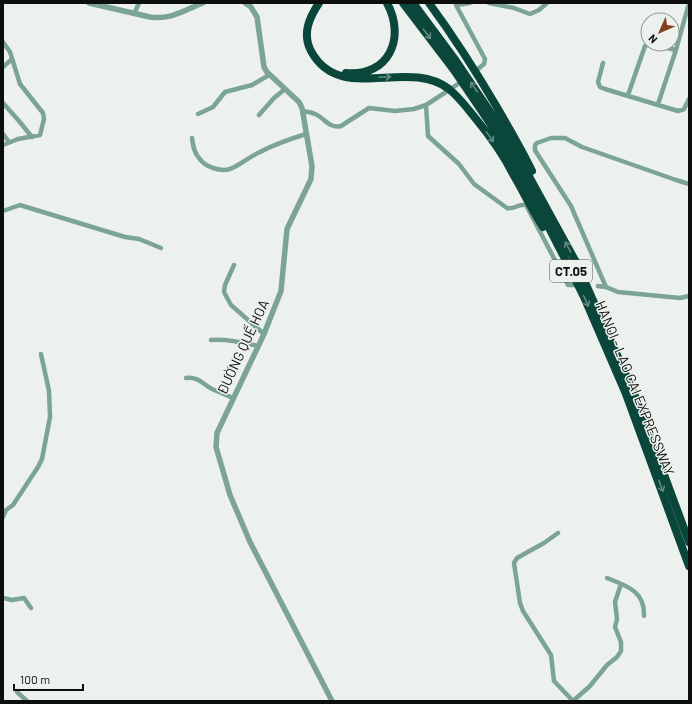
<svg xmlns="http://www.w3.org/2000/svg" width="692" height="704" font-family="Barlow,sans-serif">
  <rect width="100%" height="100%" fill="#ecf1ed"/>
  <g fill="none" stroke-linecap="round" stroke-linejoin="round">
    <path stroke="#7ca398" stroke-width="4.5" d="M 470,3 L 456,5 L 485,59 L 484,64 L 478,69
      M 489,3 L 514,8 L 530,14 L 539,10 L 547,3
      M 134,14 L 139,3
      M 3,42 L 10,52 L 20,84 L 43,113 L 44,119 L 40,135 L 18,139 L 3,145
      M 603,63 L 598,82 L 600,87 L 605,89 L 678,111 L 684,109 L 689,99
      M 3,67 L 12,59
      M 452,88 L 458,84
      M 628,95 L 645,46 L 649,44 L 676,50 L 689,3
      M 3,103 L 19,121 L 32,137
      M 658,104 L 676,50
      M 426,105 L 428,136 L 459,164 L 474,184 L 507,208 C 514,210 519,203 526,205 L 568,285 L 578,285
      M 303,111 C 307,112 311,112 315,114 C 325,118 329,129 341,126 L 369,108 L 395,111 L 414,109 L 426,105 L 446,92
      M 198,114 L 213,107 L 225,92 L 252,85 L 269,75
      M 259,115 L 274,98 L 285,89
      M 3,134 L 9,142
      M 192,138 C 193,145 194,153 199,158 C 205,167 220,172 230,169 C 241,165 250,156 260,152 C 275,144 290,139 306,134
      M 3,211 L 20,205 L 23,206 L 125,237 L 139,239 L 161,248
      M 234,265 L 225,285 L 224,292 L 231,305 L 264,334
      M 598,286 L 606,287 L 618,292 L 680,298 L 689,296
      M 606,287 L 571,206 L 538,155 L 535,150 L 535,145 L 537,143 L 551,138 L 565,138 L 582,147 L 676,180 L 689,184
      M 211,340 C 228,339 242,342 258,346
      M 186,378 C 197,376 203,384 212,389 C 219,392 226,395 233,398
      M 3,517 L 6,510 L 13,505 L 38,467 L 42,459 L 50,417 L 49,391 L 41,354
      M 558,533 L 544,543 L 517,558 L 514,563 L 520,603 L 523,611 L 551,655 L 554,681 L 573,701
      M 607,578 C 627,586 645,591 644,616
      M 3,598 L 12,600 L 24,598 L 31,608
      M 17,692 L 27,701
      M 573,701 L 590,686 L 607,665 L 617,657 L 621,651 L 621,642 L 615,627 L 617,619 L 615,602 L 621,584"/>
    <path stroke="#7ca398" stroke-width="5.5" d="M 89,3 L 150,17 C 172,20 184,10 203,3
      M 245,3 L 251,7 L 257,17 L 264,67 L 267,72 L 299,102 L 302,108 L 312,166 L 311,179 L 287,229 L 281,291 L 264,334 L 217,433 L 216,447 L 230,495 L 250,542 L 332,701"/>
    <path stroke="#0a463a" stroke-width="8" d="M 319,3 C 309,18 302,34 311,51 C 340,105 407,57 449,89 C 460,98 467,108 476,119 C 490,136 503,154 513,174 C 523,191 532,210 543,227
      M 403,3 L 454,70 L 504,144 L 527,185 L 564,257 L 584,297 L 626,394 L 689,566
      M 413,3 L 456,61 L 509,140 L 577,264 L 633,391 L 689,542
      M 429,3 C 454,37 477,73 498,109 C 510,130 522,150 532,171
      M 346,73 C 389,77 406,38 387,3"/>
  </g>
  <defs><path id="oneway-shaft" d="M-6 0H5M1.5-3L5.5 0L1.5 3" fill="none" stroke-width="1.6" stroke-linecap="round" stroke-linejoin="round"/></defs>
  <g stroke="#648a82">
    <use href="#oneway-shaft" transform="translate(427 34) rotate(53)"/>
    <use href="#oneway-shaft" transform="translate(385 77) rotate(-3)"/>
    <use href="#oneway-shaft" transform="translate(474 87) rotate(-124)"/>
    <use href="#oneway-shaft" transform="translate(490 137) rotate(54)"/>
    <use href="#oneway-shaft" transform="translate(568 247) rotate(-118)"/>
    <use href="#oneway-shaft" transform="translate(586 301) rotate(66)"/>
    <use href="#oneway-shaft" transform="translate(661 486) rotate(70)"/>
  </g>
  <g text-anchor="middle" stroke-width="3" stroke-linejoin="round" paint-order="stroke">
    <rect fill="#ecf1ed" stroke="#505350" stroke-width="1" x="550" y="260" width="42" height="22" rx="3"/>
    <g font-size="13" font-weight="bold" fill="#0d0f0d">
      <text x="571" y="276">CT.05</text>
    </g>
    <g font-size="14" fill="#0d0f0d" stroke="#ecf1ed">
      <text transform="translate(243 347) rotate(-65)" y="5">ĐƯỜNG QUẾ HOA</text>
      <text transform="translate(635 388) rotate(68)" y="5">HANOI - LAO CAI EXPRESSWAY</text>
    </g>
  </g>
  <rect width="692" height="704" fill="none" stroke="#0d0f0d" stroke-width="8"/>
  <g transform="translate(660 32) rotate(225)"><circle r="19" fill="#ecf1ed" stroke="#939793"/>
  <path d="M0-3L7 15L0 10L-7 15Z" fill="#863f1e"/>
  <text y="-6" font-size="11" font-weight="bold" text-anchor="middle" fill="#0d0f0d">N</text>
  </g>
  <path d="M14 684v6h69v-6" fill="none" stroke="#0d0f0d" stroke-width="2"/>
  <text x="20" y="684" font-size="12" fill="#0d0f0d" stroke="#ecf1ed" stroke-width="3" paint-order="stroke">100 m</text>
</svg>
